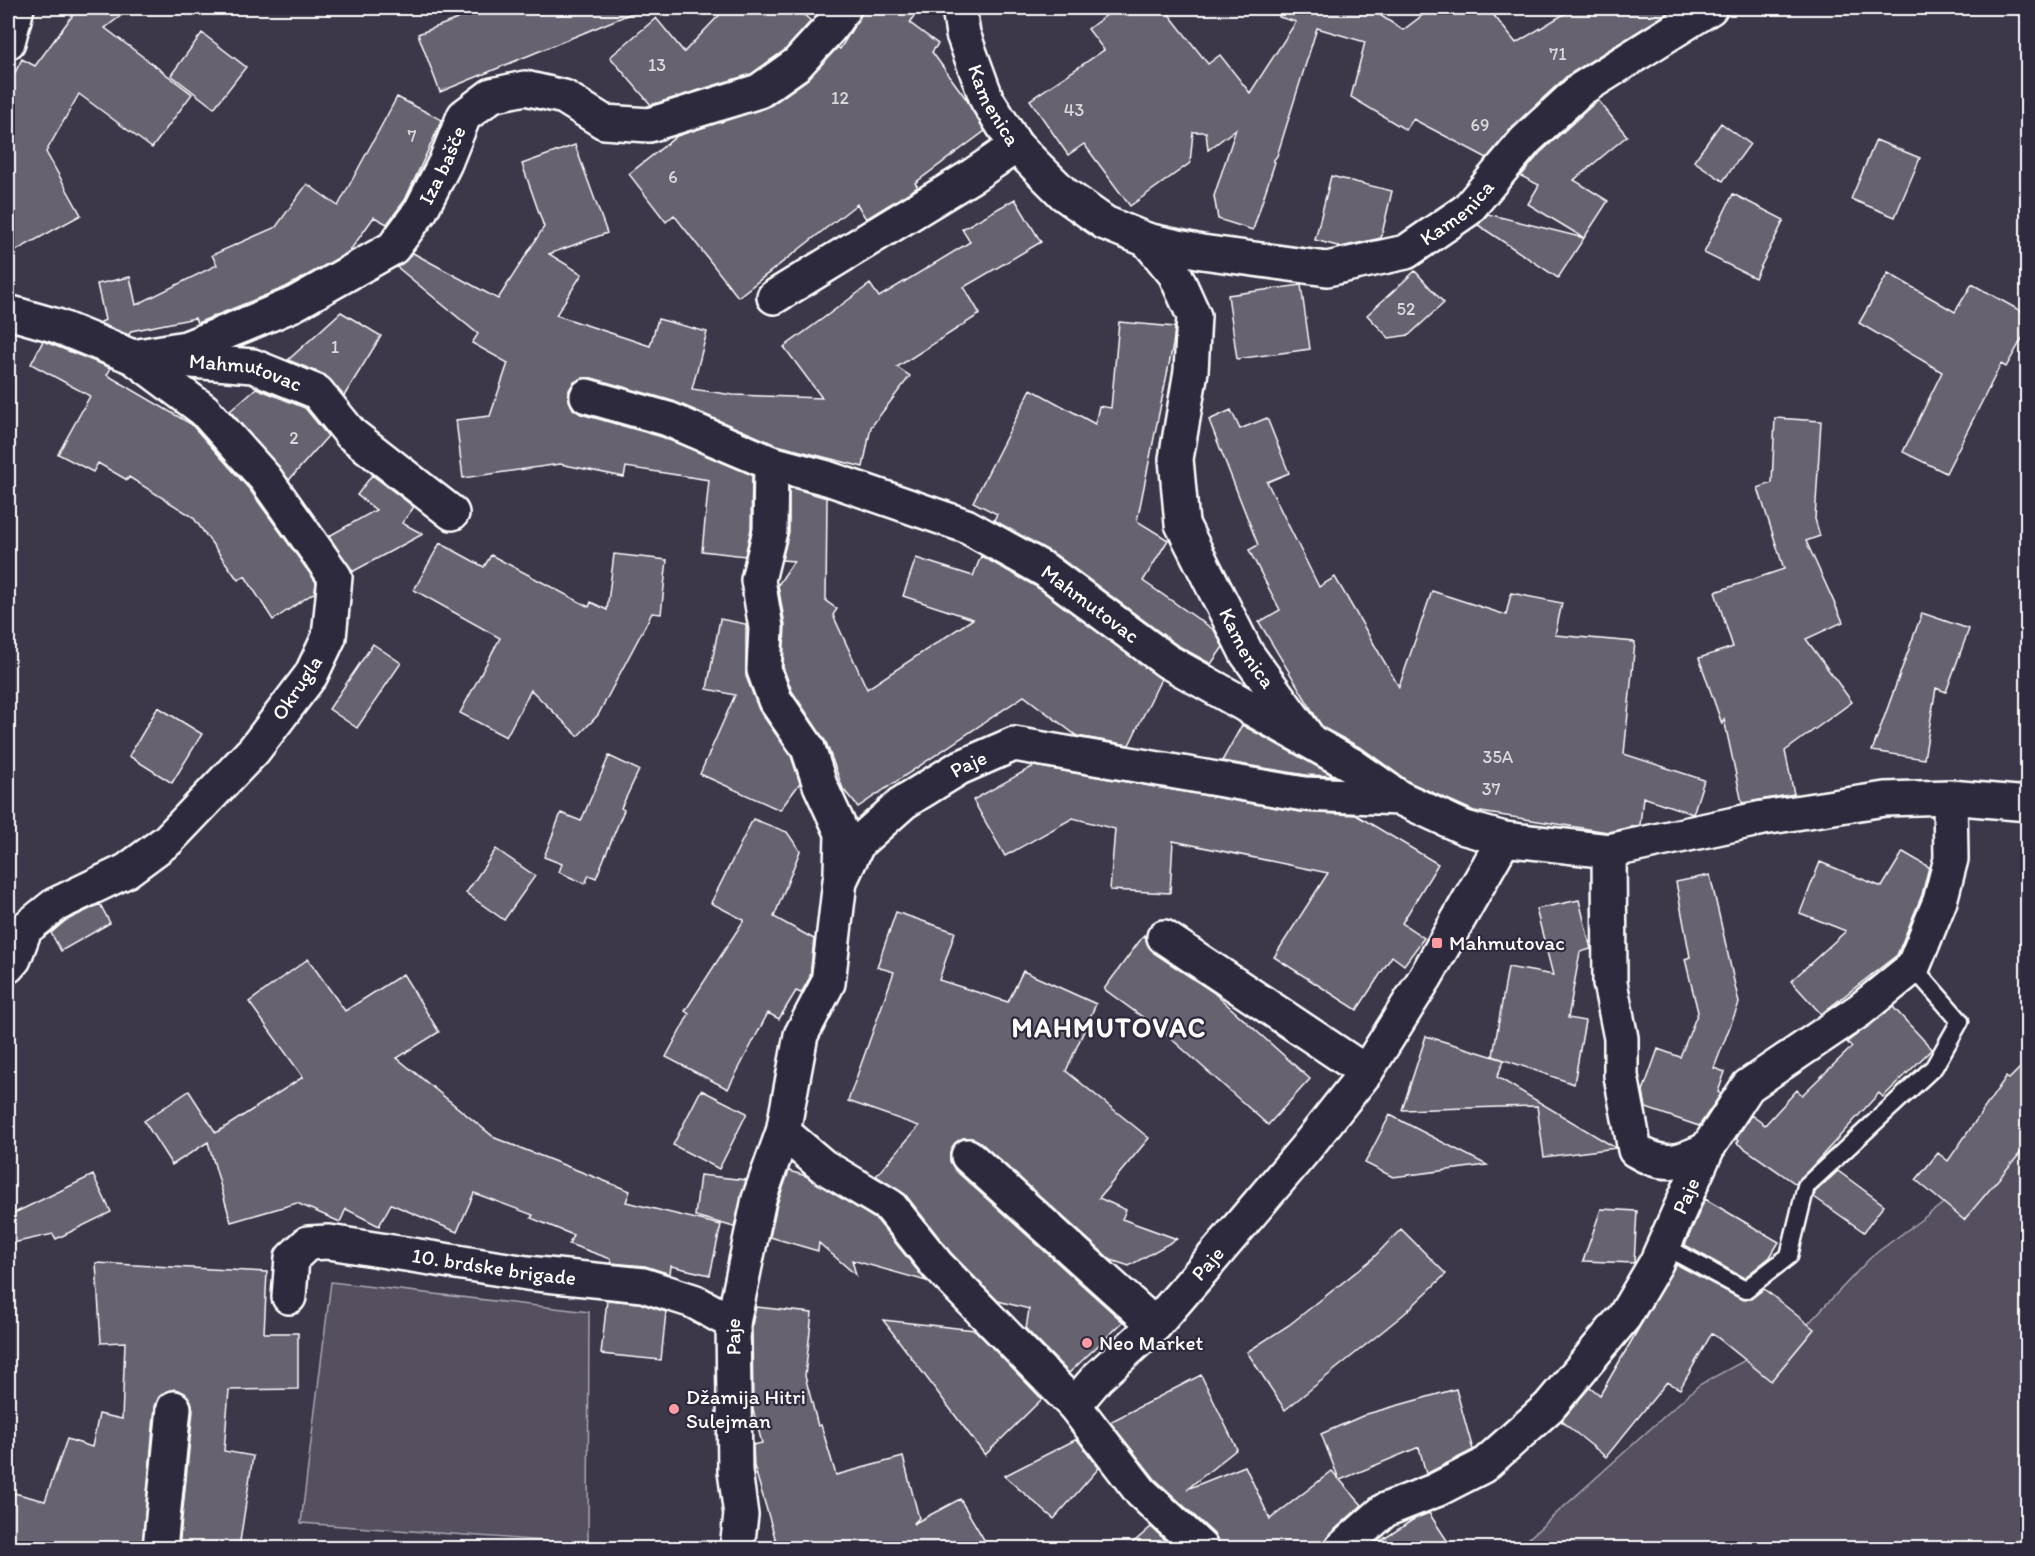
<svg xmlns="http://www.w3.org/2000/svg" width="2035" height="1556" font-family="Itim,sans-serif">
  <rect width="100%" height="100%" fill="#3c3749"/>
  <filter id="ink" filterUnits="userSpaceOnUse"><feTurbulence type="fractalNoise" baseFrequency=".0167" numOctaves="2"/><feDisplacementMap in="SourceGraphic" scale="12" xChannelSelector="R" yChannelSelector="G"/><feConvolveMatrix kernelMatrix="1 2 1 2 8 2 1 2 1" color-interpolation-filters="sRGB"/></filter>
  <g filter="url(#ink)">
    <path fill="#555060" stroke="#aaa8b0" stroke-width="1.5" d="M 2027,1137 L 2027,1548 L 1518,1548 L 1699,1385 L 1803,1329 L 1872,1256 L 2006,1157 Z
      M 331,1282 L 589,1312 L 588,1544 L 301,1523 Z"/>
    <path fill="#666270" stroke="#fff" stroke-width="1.5" d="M 78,8 L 131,8 L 105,28 L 192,94 L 152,148 L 79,94 L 46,152 L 81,215 L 8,255 L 8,86 L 22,59 L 35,66 Z
      M 486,8 L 642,8 L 642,9 L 440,92 L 418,34 Z
      M 726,8 L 796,8 L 811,21 L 785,50 L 751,74 L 651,105 L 610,57 L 656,18 L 684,52 Z
      M 865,8 L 919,8 L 910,23 L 938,44 L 932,52 L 967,100 L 985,131 L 915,183 L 918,187 L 866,219 L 857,204 L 738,297 L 674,215 L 666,222 L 629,174 L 677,136 L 770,106 L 808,79 L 838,47 L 840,49 Z
      M 1116,8 L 1164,8 L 1208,64 L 1220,55 L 1250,93 L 1296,22 L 1279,17 L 1280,8 L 1369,8 L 1403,30 L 1432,8 L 1488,8 L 1516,43 L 1574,8 L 1676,8 L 1568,75 L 1513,126 L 1487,158 L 1413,119 L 1406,130 L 1351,97 L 1365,42 L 1317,28 L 1277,156 L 1273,161 L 1275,162 L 1253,230 L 1218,219 L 1214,196 L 1236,129 L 1208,150 L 1206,132 L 1193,132 L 1190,163 L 1130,206 L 1084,144 L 1068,155 L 1030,100 L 1104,50 L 1088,29 Z
      M 202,33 L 246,67 L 214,108 L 171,75 Z
      M 397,97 L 442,120 L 405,200 L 387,224 L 374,217 L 349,252 L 286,287 L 197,323 L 195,318 L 131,331 L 129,335 L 99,323 L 105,320 L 97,284 L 130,277 L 136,305 L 217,265 L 212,255 L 276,227 L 307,184 L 338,206 Z
      M 1598,100 L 1627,136 L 1574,180 L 1608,201 L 1558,278 L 1478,225 L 1488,214 L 1584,238 L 1528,204 L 1539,185 L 1521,176 L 1540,153 Z
      M 1721,123 L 1750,144 L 1723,181 L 1694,161 Z
      M 1876,140 L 1920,158 L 1895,217 L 1851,199 Z
      M 575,145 L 607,233 L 549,254 L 582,274 L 556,315 L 650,346 L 658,319 L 707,332 L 692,389 L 733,395 L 822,398 L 784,347 L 870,284 L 879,297 L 970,242 L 962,229 L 1015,199 L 1041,242 L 964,287 L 980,314 L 897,367 L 910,376 L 871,427 L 863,467 L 777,445 L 673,401 L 592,378 L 583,378 L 574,382 L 569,390 L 569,400 L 573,409 L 581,414 L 662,437 L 752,475 L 751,529 L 745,556 L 702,551 L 709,480 L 626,467 L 624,477 L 560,464 L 463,478 L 456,420 L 490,416 L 508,363 L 472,343 L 478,334 L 397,267 L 413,253 L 498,299 L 544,227 L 522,164 Z
      M 1331,176 L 1392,191 L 1381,238 L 1341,247 L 1315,240 Z
      M 1733,194 L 1784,220 L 1755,278 L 1704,253 Z
      M 1415,271 L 1444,303 L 1409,335 L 1389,338 L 1367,315 Z
      M 1888,273 L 1955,312 L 1972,284 L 2028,315 L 2028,328 L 2006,367 L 2001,364 L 1946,473 L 1903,452 L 1942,372 L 1859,323 Z
      M 1301,285 L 1310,349 L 1237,359 L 1228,295 Z
      M 341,312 L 381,336 L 344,396 L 325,375 L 288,360 Z
      M 1119,322 L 1175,327 L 1173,345 L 1137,521 L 1168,540 L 1143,581 L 1214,630 L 1223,647 L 1211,664 L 1177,645 L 1056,555 L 994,520 L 997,514 L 973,502 L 1031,389 L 1095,424 L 1099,406 L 1111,408 Z
      M 43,341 L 111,368 L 107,375 L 191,424 L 250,490 L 316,582 L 315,592 L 273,620 L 245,576 L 238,580 L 193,517 L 129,477 L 127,480 L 98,463 L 93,472 L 58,454 L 90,396 L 31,364 Z
      M 256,388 L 305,408 L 328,436 L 289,480 L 230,411 Z
      M 1231,410 L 1240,429 L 1267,418 L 1289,473 L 1267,482 L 1319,587 L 1335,577 L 1399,687 L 1432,591 L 1506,615 L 1511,593 L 1562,603 L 1555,635 L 1635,642 L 1624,754 L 1704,780 L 1693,814 L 1643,797 L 1640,825 L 1608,832 L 1474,811 L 1409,782 L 1363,749 L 1322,727 L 1259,622 L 1280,610 L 1249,550 L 1258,545 L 1209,420 Z
      M 1775,418 L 1821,421 L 1815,519 L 1820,536 L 1806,541 L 1843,622 L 1806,639 L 1852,702 L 1785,751 L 1794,794 L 1742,803 L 1724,719 L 1722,724 L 1699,658 L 1733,647 L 1715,592 L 1784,569 L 1758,488 L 1772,483 Z
      M 372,475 L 414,507 L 402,523 L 423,534 L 352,572 L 329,536 L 376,510 L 357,495 Z
      M 789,487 L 827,498 L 826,601 L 837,609 L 833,615 L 867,689 L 973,619 L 903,596 L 916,558 L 973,576 L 981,556 L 1035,586 L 1161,679 L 1129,745 L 1077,736 L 1024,696 L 858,807 L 843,789 L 826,742 L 792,691 L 783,667 L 785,625 L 778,585 L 794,561 L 782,560 L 789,532 Z
      M 440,543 L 484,567 L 491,555 L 589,607 L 591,602 L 607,610 L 614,554 L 667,560 L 661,614 L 652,613 L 598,715 L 578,736 L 531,690 L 506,737 L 460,713 L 500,638 L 414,590 Z
      M 1922,613 L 1969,629 L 1946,692 L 1936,688 L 1924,759 L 1872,751 Z
      M 720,619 L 746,624 L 746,676 L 759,710 L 791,756 L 800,783 L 780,810 L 700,774 L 735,695 L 707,689 Z
      M 373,644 L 401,663 L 357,728 L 329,709 Z
      M 158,707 L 202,734 L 172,783 L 129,756 Z
      M 1242,725 L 1334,776 L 1306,775 L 1222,761 Z
      M 609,756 L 639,770 L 621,808 L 624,810 L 596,878 L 589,875 L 585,884 L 559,872 L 562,864 L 544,857 L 561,813 L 581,821 Z
      M 1034,766 L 1301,812 L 1356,815 L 1438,864 L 1402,923 L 1424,938 L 1404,965 L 1392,956 L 1357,1010 L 1274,957 L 1328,873 L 1173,841 L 1170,893 L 1110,890 L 1115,829 L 1073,818 L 1005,856 L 973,800 Z
      M 753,819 L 787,832 L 800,851 L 774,917 L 814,939 L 810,977 L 801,993 L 796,991 L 779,1019 L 768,1013 L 728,1089 L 666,1057 L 689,1014 L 685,1011 L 744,920 L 711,903 Z
      M 496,849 L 535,876 L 504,920 L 466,893 Z
      M 1903,852 L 1929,867 L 1922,895 L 1897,955 L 1821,1014 L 1791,981 L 1846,931 L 1800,913 L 1820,862 L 1882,887 Z
      M 1710,875 L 1739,1003 L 1714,1068 L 1725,1072 L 1718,1092 L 1721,1094 L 1699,1126 L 1646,1108 L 1643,1091 L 1658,1049 L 1680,1057 L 1698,1012 L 1685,959 L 1690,957 L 1676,882 Z
      M 1579,900 L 1591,949 L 1580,952 L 1568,1018 L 1585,1021 L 1574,1084 L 1493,1056 L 1508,967 L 1553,975 L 1536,909 Z
      M 100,904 L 110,923 L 61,951 L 51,933 L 65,921 Z
      M 896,912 L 955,932 L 939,980 L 1008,1002 L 1023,971 L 1096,1004 L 1066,1071 L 1149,1138 L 1099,1198 L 1126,1210 L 1122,1219 L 1177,1239 L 1129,1266 L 1111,1260 L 980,1142 L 971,1138 L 963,1138 L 955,1143 L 950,1152 L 950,1161 L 955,1170 L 1123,1322 L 1069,1373 L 1026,1329 L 1029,1309 L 998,1301 L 951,1253 L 905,1194 L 876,1176 L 919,1126 L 848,1101 L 894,972 L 877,967 Z
      M 1144,935 L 1154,953 L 1213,992 L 1310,1079 L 1268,1125 L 1167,1035 L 1104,989 Z
      M 308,959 L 345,1011 L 403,974 L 439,1032 L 397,1058 L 495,1138 L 630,1191 L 626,1202 L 721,1225 L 710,1275 L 671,1266 L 670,1274 L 645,1266 L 611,1263 L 611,1259 L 569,1244 L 573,1235 L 531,1218 L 533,1215 L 474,1193 L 457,1232 L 391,1204 L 379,1226 L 346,1209 L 340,1222 L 297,1203 L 231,1222 L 208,1142 L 172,1165 L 144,1121 L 189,1091 L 216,1133 L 303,1077 L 249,1002 Z
      M 1893,1007 L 1932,1049 L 1883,1097 L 1879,1093 L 1796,1184 L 1737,1143 L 1739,1140 L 1736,1139 L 1751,1115 L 1765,1125 L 1797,1090 L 1802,1095 L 1852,1047 L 1847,1042 Z
      M 1426,1036 L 1504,1060 L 1497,1077 L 1616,1148 L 1544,1157 L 1537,1106 L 1402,1110 Z
      M 2028,1060 L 2028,1144 L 1964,1220 L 1916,1180 L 1938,1153 L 1948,1161 L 2006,1077 L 2009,1079 Z
      M 701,1090 L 747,1113 L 719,1169 L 673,1145 Z
      M 1390,1115 L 1487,1165 L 1393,1177 L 1365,1163 Z
      M 789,1171 L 806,1176 L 877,1220 L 926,1281 L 852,1260 L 856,1275 L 819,1243 L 818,1251 L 770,1237 L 777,1204 Z
      M 1838,1171 L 1884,1205 L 1864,1232 L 1814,1197 L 1815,1192 Z
      M 93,1175 L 111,1212 L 56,1239 L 53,1234 L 8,1244 L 8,1216 Z
      M 700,1175 L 746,1180 L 734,1227 L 695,1216 Z
      M 1705,1199 L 1779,1242 L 1770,1257 L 1744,1278 L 1685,1245 Z
      M 1601,1209 L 1637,1211 L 1634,1263 L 1583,1261 Z
      M 1401,1229 L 1446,1274 L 1404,1314 L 1285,1410 L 1247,1352 L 1289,1325 L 1371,1260 Z
      M 96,1263 L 267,1272 L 264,1333 L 298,1333 L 298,1389 L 229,1390 L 224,1451 L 253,1456 L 239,1548 L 179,1548 L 193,1410 L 191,1401 L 185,1393 L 175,1389 L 167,1391 L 159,1397 L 155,1406 L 142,1548 L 8,1548 L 8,1515 L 14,1493 L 45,1501 L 67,1439 L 92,1447 L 99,1414 L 122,1419 L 125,1342 L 101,1343 Z
      M 1676,1264 L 1741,1299 L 1751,1299 L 1764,1289 L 1814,1329 L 1771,1381 L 1712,1333 L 1680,1389 L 1667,1382 L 1606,1457 L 1561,1421 L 1590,1387 L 1600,1395 Z
      M 607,1300 L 639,1303 L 666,1312 L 661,1360 L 601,1354 Z
      M 756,1307 L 812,1313 L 805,1376 L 818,1426 L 821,1425 L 836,1475 L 903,1457 L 919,1518 L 913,1524 L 960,1499 L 989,1548 L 778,1548 L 754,1466 L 753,1445 L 762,1443 L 753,1410 L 752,1325 Z
      M 883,1320 L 975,1330 L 1042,1399 L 985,1455 Z
      M 1201,1375 L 1237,1449 L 1187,1489 L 1245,1466 L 1270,1519 L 1332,1471 L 1339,1479 L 1321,1434 L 1367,1414 L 1456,1389 L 1473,1450 L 1426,1474 L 1419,1447 L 1340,1480 L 1362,1505 L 1330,1534 L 1324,1548 L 1219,1548 L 1214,1534 L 1155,1479 L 1110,1422 Z
      M 1077,1439 L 1099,1468 L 1054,1519 L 1004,1476 Z
      M 1429,1513 L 1452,1548 L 1370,1548 L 1414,1519 Z
      M 1151,1527 L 1174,1548 L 1127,1548 Z"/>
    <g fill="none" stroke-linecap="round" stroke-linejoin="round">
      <g stroke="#fff" stroke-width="21">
        <path id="service" d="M 1664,1246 L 1745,1290 L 1789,1256 L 1806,1186 L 1934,1067 L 1960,1021 L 1913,967"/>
      </g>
      <g stroke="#fff" stroke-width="38">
        <g id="minor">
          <path id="s1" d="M 959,8 L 963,34 L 987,100 L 1016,146 L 1064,194 L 1105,223 L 1147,240 L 1202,252 L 1327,269 L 1406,252 L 1467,210 L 1526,140 L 1581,89 L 1710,8"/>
          <path d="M 8,42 L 17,8"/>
          <path id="s2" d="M 1147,240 L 1175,274 L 1194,316 L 1191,371 L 1176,459 L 1182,524 L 1247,654 L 1306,735"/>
          <path d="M 774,297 L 972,176 L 1016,146"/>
          <path d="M 8,312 L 57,326 L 133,357 L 204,410 L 265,478 L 335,577 L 329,637 L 311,675 L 254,750 L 168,840 L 126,871 L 55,905 L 25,929 L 14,959 L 8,966"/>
          <path id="s3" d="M 133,357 L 186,348 L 244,325 L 294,304 L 393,248 L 421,210 L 445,163 L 464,116 L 492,95 L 525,88 L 564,97 L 604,122 L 649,125 L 759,91 L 797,64 L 830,28 L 844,8"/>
          <path id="s4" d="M 167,359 L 253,366 L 317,392 L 351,434 L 452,513"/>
          <path id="s5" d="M 587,396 L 668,419 L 771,463 L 827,478 L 966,526 L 1045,570 L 1167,661 L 1352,765 L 1400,798 L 1465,828 L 1504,839 L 1609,851 L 1763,818 L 1885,799 L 1950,797 L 2028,804"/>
          <path d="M 771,463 L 770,531 L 758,580 L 766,628 L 764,670 L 775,700 L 808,748 L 820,785 L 842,833 L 841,872"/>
          <path d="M 1609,851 L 1610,983 L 1621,1038 L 1621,1076 L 1635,1150 C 1664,1168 1678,1163 1707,1149"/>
          <path d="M 1164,937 L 1366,1072"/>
          <path d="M 783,1132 L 823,1166 L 890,1206 L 937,1265 L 1074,1405 L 1141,1492 L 1201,1548"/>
          <path d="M 968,1156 L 1155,1325"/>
          <path id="s6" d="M 289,1297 L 292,1258 L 308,1243 L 329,1242 L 527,1273 L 643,1285 L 693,1301 L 733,1323"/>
          <path id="s7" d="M 1074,1405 L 1098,1377 L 1155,1325 L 1204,1268 L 1305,1149 L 1366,1072 L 1425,978 L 1504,839"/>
          <path d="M 160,1548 L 174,1408"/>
          <path id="s8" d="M 737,1548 L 741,1515 L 735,1471 L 733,1323 L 759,1199 L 783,1132 L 801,1035 L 828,983 L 840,881 L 858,843 L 904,802 L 959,768 L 1014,744 L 1304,794 L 1400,798"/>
          <path id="s9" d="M 1342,1548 L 1385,1510 L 1436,1490 L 1483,1466 L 1549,1407 L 1624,1317 L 1656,1263 L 1707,1149 L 1748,1086 L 1860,1010 L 1913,967 L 1940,901 L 1951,859 L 1950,797"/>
        </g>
      </g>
      <use href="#service" stroke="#2f2a3d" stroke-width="16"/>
      <use href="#minor" stroke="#2f2a3d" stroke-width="33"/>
    </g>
  </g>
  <g fill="#ff9aa2" stroke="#2f2a3d" stroke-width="2">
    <rect x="1431" y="937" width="12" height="12" rx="3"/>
    <circle cx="1087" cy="1343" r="6"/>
    <circle cx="674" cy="1409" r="6"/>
  </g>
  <g text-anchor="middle" stroke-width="4.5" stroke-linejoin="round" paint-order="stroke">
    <g font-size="18" fill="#d9d8db">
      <text x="1558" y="60">71</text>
      <text x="657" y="71">13</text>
      <text x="840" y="104">12</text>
      <text x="1074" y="116">43</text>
      <text x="1480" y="131">69</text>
      <text x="412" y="142">7</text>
      <text x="673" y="183">6</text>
      <text x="1406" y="315">52</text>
      <text x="335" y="353">1</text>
      <text x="294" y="444">2</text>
      <text x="1498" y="763">35A</text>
      <text x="1491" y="795">37</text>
    </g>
    <g font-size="21" fill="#fff" stroke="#2f2a3d">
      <text dy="7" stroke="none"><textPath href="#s1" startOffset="104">Kamenica</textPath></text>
      <text dy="7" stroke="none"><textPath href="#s3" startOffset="381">Iza bašče</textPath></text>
      <text dy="7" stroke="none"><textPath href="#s1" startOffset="642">Kamenica</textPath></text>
      <text dy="7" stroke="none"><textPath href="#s4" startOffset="80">Mahmutovac</textPath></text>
      <text dy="7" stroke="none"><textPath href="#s5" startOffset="548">Mahmutovac</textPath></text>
      <text dy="7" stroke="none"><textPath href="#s2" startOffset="440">Kamenica</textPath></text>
      <text transform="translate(297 688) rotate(-56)" y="7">Okrugla</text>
      <text dy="7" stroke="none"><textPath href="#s8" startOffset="862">Paje</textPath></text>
      <text dy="7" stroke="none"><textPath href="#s9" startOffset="507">Paje</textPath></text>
      <text dy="7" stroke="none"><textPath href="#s7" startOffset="195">Paje</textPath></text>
      <text dy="7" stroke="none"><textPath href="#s6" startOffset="249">10. brdske brigade</textPath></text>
      <text dy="7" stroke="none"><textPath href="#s8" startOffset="212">Paje</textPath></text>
    </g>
    <g font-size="21" fill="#fff" stroke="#2f2a3d" text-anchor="start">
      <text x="1449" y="950">Mahmutovac</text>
      <text x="1099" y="1350">Neo Market</text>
      <text x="686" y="1404">Džamija Hitri<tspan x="686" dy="24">Sulejman</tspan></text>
    </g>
    <g font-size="27" font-weight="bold" letter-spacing="1.5" fill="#fff" stroke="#2f2a3d">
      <text x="1109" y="1037">MAHMUTOVAC</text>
    </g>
  </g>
  <rect width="2035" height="1556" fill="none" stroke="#2f2a3d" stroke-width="30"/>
  <rect x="15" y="15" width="2005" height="1526" fill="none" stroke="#fff" stroke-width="2" filter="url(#ink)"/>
</svg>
